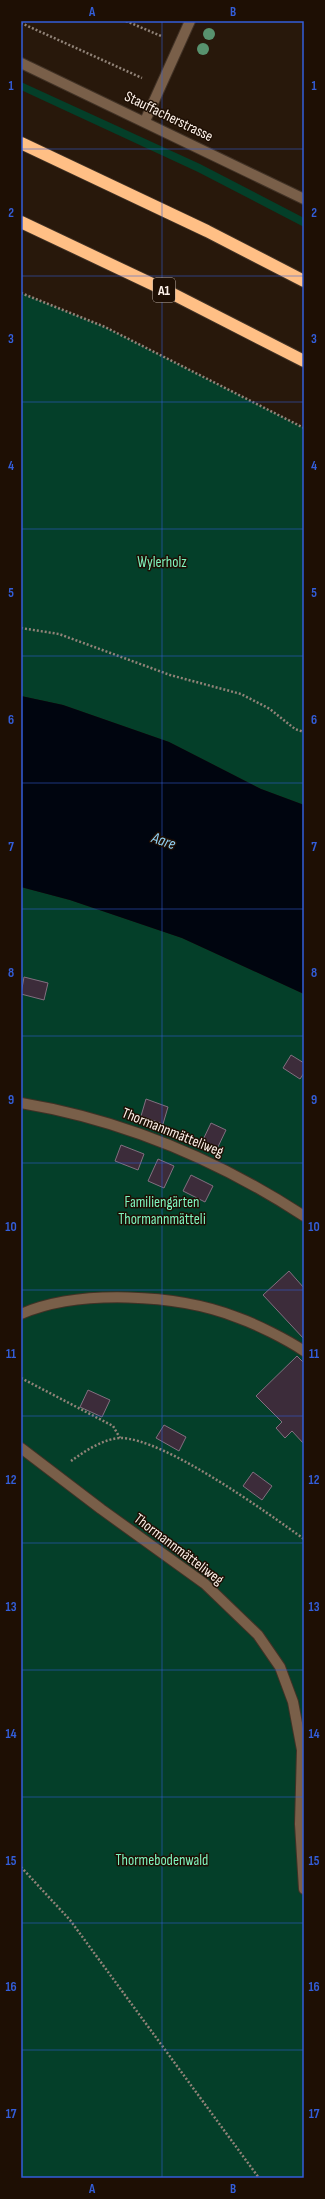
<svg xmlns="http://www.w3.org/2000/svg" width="325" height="2199" font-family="'Sofia Sans Condensed',sans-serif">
  <rect width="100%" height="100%" fill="#28180b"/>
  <path fill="#043f29" d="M 21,82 L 200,164 L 304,218 L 304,227 L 198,172 L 21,90 Z
    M 21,293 L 105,327 L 304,428 L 304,805 L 261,789 L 169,742 L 63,705 L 21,696 Z
    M 21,887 L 70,900 L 182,938 L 304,994 L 304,2178 L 21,2178 Z"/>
  <path fill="#00050f" d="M 21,696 L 63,705 L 169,742 L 261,789 L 304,805 L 304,994 L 182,938 L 70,900 L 21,887 Z"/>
  <path fill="#3c2c3a" stroke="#826f80" d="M 24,977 L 48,983 L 44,1000 L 21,994 Z
    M 291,1055 L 304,1063 L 304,1073 L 300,1079 L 283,1068 Z
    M 146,1099 L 168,1107 L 163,1124 L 141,1116 Z
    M 211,1123 L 226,1130 L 216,1151 L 201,1144 Z
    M 121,1145 L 144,1154 L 138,1170 L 115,1161 Z
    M 158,1159 L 174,1166 L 164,1188 L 148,1181 Z
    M 191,1175 L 213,1186 L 205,1202 L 183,1191 Z
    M 289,1271 L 304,1288 L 304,1339 L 263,1295 Z
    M 297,1356 L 304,1363 L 304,1444 L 292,1431 L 285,1438 L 276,1428 L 282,1422 L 256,1396 Z
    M 88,1390 L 110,1400 L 102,1417 L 80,1407 Z
    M 164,1425 L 186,1437 L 179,1451 L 156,1438 Z
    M 253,1472 L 272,1486 L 262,1500 L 243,1486 Z"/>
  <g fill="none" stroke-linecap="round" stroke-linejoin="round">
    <g stroke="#413226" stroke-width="12">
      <path id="service" d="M 21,1103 C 123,1120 218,1160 304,1216
        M 21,1314 C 79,1289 177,1294 236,1317 C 256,1324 286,1339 304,1351"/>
    </g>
    <g stroke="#413226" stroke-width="12">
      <path id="minor" d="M 145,121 L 190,21
        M 21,1448 L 101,1509 L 205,1584 L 258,1635 L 280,1667 L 293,1702 L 302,1750 L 300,1824 L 304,1889"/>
    </g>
    <g stroke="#413226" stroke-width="12">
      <path id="tertiary" d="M 21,63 L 304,199"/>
    </g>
    <g stroke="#413226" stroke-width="14">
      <path id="motorway" d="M 21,143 L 207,231 L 304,281
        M 21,222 L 171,293 L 304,361"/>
    </g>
    <path stroke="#918378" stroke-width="2.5" stroke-dasharray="2 2" stroke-linecap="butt" d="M 126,21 L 161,36
      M 21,23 L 142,78
      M 21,293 L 105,327 L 304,428
      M 21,628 L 59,634 L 170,675 L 241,694 L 270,709 L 295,729 L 304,732
      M 21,1378 L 113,1426 L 120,1438
      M 71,1461 C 85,1451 103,1439 120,1438 C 164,1438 266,1512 304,1539
      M 21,1867 L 70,1920 L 259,2178"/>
    <use href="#service" stroke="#795f49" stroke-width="10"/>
    <use href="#minor" stroke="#795f49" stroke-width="10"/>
    <use href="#tertiary" stroke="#795f49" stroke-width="10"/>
    <use href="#motorway" stroke="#ffbf85" stroke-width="12"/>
  </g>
  <g fill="#58926e">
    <circle cx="209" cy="34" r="6"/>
    <circle cx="203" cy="49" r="6"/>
  </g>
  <path fill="none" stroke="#335eda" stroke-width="1" stroke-opacity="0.55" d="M 162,21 L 162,2178M 21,149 L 304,149M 21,276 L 304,276M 21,402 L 304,402M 21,529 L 304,529M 21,656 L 304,656M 21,783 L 304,783M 21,909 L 304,909M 21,1036 L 304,1036M 21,1163 L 304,1163M 21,1290 L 304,1290M 21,1416 L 304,1416M 21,1543 L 304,1543M 21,1670 L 304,1670M 21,1797 L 304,1797M 21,1923 L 304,1923M 21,2050 L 304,2050"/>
  <g text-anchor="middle" stroke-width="3" stroke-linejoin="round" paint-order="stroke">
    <rect fill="#1e0f04" stroke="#b9aca4" stroke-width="1" x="153" y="278" width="22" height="24" rx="3"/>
    <g font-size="14" font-weight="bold" fill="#fcf0e8">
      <text x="164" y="295">A1</text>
    </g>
    <g font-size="15" fill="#fcf0e8" stroke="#1e0f04">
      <text transform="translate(169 116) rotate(26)" y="5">Stauffacherstrasse</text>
      <text transform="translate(173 1132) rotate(22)" y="5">Thormannmätteliweg</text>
      <text transform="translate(179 1549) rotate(37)" y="5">Thormannmätteliweg</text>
    </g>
    <g font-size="15" fill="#7ff6bf" stroke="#1e0f04">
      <text x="162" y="567">Wylerholz</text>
      <text x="162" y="1207">Familiengärten<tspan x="162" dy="17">Thormannmätteli</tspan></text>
      <text x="162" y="1865">Thormebodenwald</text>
    </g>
    <g font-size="16" font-style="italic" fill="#90cff2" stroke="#1e0f04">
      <text transform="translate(164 840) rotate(19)" y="6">Aare</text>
    </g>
  </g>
  <rect width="325" height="2199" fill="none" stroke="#1e0f04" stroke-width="44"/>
  <rect x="22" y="22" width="281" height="2155" fill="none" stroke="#335eda" stroke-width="1.5"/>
  <g font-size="13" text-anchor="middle" font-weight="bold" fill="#335eda">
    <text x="92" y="16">A</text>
    <text x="233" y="16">B</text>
    <text x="11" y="90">1</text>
    <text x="314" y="90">1</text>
    <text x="11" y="217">2</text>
    <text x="314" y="217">2</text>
    <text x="11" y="343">3</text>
    <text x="314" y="343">3</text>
    <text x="11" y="470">4</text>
    <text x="314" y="470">4</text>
    <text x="11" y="597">5</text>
    <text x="314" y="597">5</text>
    <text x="11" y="724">6</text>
    <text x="314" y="724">6</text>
    <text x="11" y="851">7</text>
    <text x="314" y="851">7</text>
    <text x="11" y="977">8</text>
    <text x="314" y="977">8</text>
    <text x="11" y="1104">9</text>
    <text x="314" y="1104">9</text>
    <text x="11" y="1231">10</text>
    <text x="314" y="1231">10</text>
    <text x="11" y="1358">11</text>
    <text x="314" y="1358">11</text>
    <text x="11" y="1484">12</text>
    <text x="314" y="1484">12</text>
    <text x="11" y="1611">13</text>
    <text x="314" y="1611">13</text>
    <text x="11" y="1738">14</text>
    <text x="314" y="1738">14</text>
    <text x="11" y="1865">15</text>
    <text x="314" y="1865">15</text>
    <text x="11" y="1991">16</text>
    <text x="314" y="1991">16</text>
    <text x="11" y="2118">17</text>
    <text x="314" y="2118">17</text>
    <text x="92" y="2193">A</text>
    <text x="233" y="2193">B</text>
  </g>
</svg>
